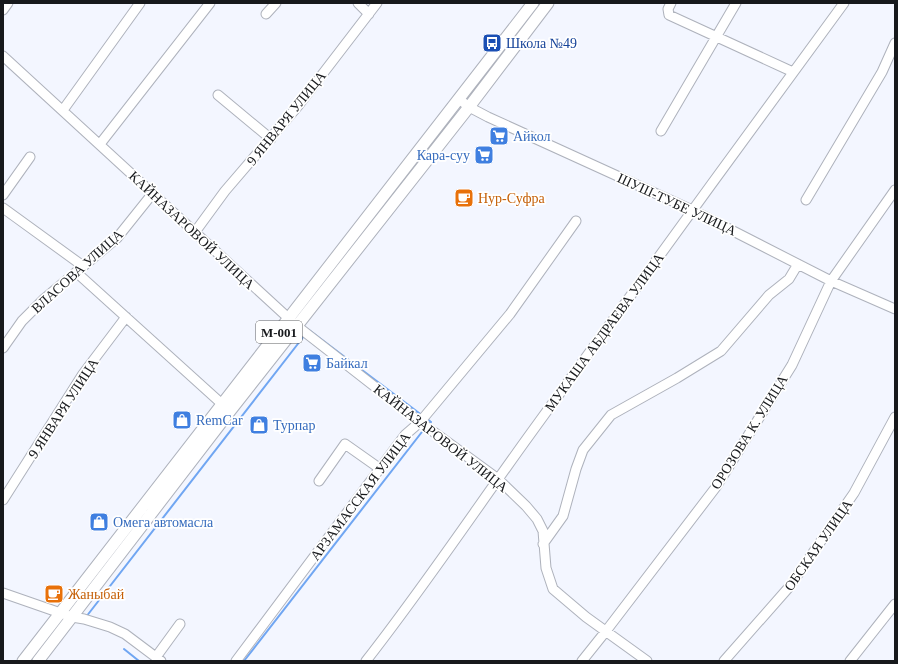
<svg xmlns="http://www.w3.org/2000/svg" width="898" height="664" font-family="Georgia,serif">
  <rect width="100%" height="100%" fill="#f3f6ff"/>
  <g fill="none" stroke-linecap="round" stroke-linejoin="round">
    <path stroke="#70a6f2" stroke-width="2" d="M 308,331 L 309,330 L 423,416
      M 426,418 L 431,422 L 428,425
      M 86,617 L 304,336
      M 124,649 L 139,661
      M 244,661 L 425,428"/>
    <g stroke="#aeb2bc" stroke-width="11">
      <path id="minor" d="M 358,3 L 369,14
        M 671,3 L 668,9 L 669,15 L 793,72
        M 3,10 L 8,3
        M 266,14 L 276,3
        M 3,56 L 297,326 L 420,422 L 498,479 L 526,506 L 537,519 L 543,531 L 546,568 L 553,589 L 586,617 L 647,661
        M 218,95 L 271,139
        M 459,99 L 469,107 L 488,117 L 692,210 L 831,281 L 895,309
        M 63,110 L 140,3
        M 661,131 L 736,3
        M 100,144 L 210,3
        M 3,195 L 30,157
        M 806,200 L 882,72 L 895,43
        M 3,208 L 83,266
        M 195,232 L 225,191 L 298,106 L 377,3
        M 76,272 L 222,404
        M 3,348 L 22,321 L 44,299 L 117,238 L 153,193
        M 319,481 L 345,444 L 379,468
        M 3,500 L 83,374 L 126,317
        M 543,544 L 563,516 L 576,469 L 583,450 L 611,415 L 677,378 L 721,351 L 769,295 L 789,279 L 798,264
        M 3,593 L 72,617 L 84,619 L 110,627 L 125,634 L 161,661
        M 156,657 L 180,624
        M 236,661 L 405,435 L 420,422 L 510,314 L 576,221
        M 366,661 C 424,587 476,509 531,433 C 635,289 739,146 844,3
        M 582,661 L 606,631 L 716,487 L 792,365 L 831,281 L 895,190
        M 724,661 L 790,586 L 854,493 L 895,417
        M 850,661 L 895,604"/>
    </g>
    <g stroke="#aeb2bc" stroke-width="13">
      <path id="major" d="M 23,661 L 533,3
        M 38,661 L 230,411 L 469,107 L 548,3"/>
    </g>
    <use href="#minor" stroke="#fff" stroke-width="9"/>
    <use href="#major" stroke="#fff" stroke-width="11"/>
  </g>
  <defs>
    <g id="bus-square" transform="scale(1)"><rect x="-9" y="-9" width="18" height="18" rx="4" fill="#1a4fb4" stroke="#fff"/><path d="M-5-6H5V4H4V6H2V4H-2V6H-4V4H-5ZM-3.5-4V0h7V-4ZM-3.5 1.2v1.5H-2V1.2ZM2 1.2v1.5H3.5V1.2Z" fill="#fff"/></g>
    <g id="supermarket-square" transform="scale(1)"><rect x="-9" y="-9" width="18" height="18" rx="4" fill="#3f7fe0" stroke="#fff"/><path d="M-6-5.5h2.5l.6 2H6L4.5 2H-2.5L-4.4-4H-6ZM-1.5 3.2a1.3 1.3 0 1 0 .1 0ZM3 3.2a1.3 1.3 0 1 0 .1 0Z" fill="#fff"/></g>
    <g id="cafe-square" transform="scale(1)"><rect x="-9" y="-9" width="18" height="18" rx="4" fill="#e8710a" stroke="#fff"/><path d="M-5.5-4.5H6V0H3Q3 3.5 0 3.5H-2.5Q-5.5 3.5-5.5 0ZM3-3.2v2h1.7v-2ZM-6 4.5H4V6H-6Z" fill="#fff"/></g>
    <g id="shop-square" transform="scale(1)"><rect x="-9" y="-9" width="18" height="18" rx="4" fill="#3f7fe0" stroke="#fff"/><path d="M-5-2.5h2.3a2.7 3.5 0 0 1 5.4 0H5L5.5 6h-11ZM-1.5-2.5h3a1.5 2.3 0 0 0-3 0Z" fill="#fff"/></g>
  </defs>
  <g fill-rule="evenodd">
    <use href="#bus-square" x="492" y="43"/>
    <use href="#supermarket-square" x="499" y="136"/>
    <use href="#supermarket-square" x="484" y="155"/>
    <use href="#cafe-square" x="464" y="198"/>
    <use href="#supermarket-square" x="312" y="363"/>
    <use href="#shop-square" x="182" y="420"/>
    <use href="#shop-square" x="259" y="425"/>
    <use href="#shop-square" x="99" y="522"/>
    <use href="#cafe-square" x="54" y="594"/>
  </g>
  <g text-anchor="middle" stroke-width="3.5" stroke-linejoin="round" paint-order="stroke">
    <rect fill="#fff" stroke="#5d5e60" stroke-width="1" x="256" y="321" width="46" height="22" rx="3"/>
    <g font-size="13" font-weight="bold" fill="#17191c">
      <text x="279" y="337">M-001</text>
    </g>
    <g font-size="14" fill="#164399" stroke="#fff" text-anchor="start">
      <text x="506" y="48">Школа №49</text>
    </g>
    <g font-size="14" fill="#17191c" stroke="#fff">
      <text transform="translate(286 118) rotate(-51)" y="5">9 ЯНВАРЯ УЛИЦА</text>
      <text transform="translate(677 204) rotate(25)" y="5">ШУШ-ТУБЕ УЛИЦА</text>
      <text transform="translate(192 230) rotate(43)" y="5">КАЙНАЗАРОВОЙ УЛИЦА</text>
      <text transform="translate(77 271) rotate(-42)" y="5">ВЛАСОВА УЛИЦА</text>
      <text transform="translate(604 332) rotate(-54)" y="5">МУКАША АБДРАЕВА УЛИЦА</text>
      <text transform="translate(63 408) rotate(-57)" y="5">9 ЯНВАРЯ УЛИЦА</text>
      <text transform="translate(749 432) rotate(-58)" y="5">ОРОЗОВА К. УЛИЦА</text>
      <text transform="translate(441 438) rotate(38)" y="5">КАЙНАЗАРОВОЙ УЛИЦА</text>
      <text transform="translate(360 496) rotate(-53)" y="5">АРЗАМАССКАЯ УЛИЦА</text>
      <text transform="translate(818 545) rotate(-55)" y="5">ОБСКАЯ УЛИЦА</text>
    </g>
    <g font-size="14" fill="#366cbe" stroke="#fff" text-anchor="start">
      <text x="513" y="141">Айкол</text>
      <text x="470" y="160" text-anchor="end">Кара-суу</text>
      <text x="326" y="368">Байкал</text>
      <text x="196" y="425">RemCar</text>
      <text x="273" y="430">Турпар</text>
      <text x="113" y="527">Омега автомасла</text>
    </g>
    <g font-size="14" fill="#c56008" stroke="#fff" text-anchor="start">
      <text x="478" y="203">Нур-Суфра</text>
      <text x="68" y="599">Жаныбай</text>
    </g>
  </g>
  <rect width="898" height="664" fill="none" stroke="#17191c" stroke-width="8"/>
</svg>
